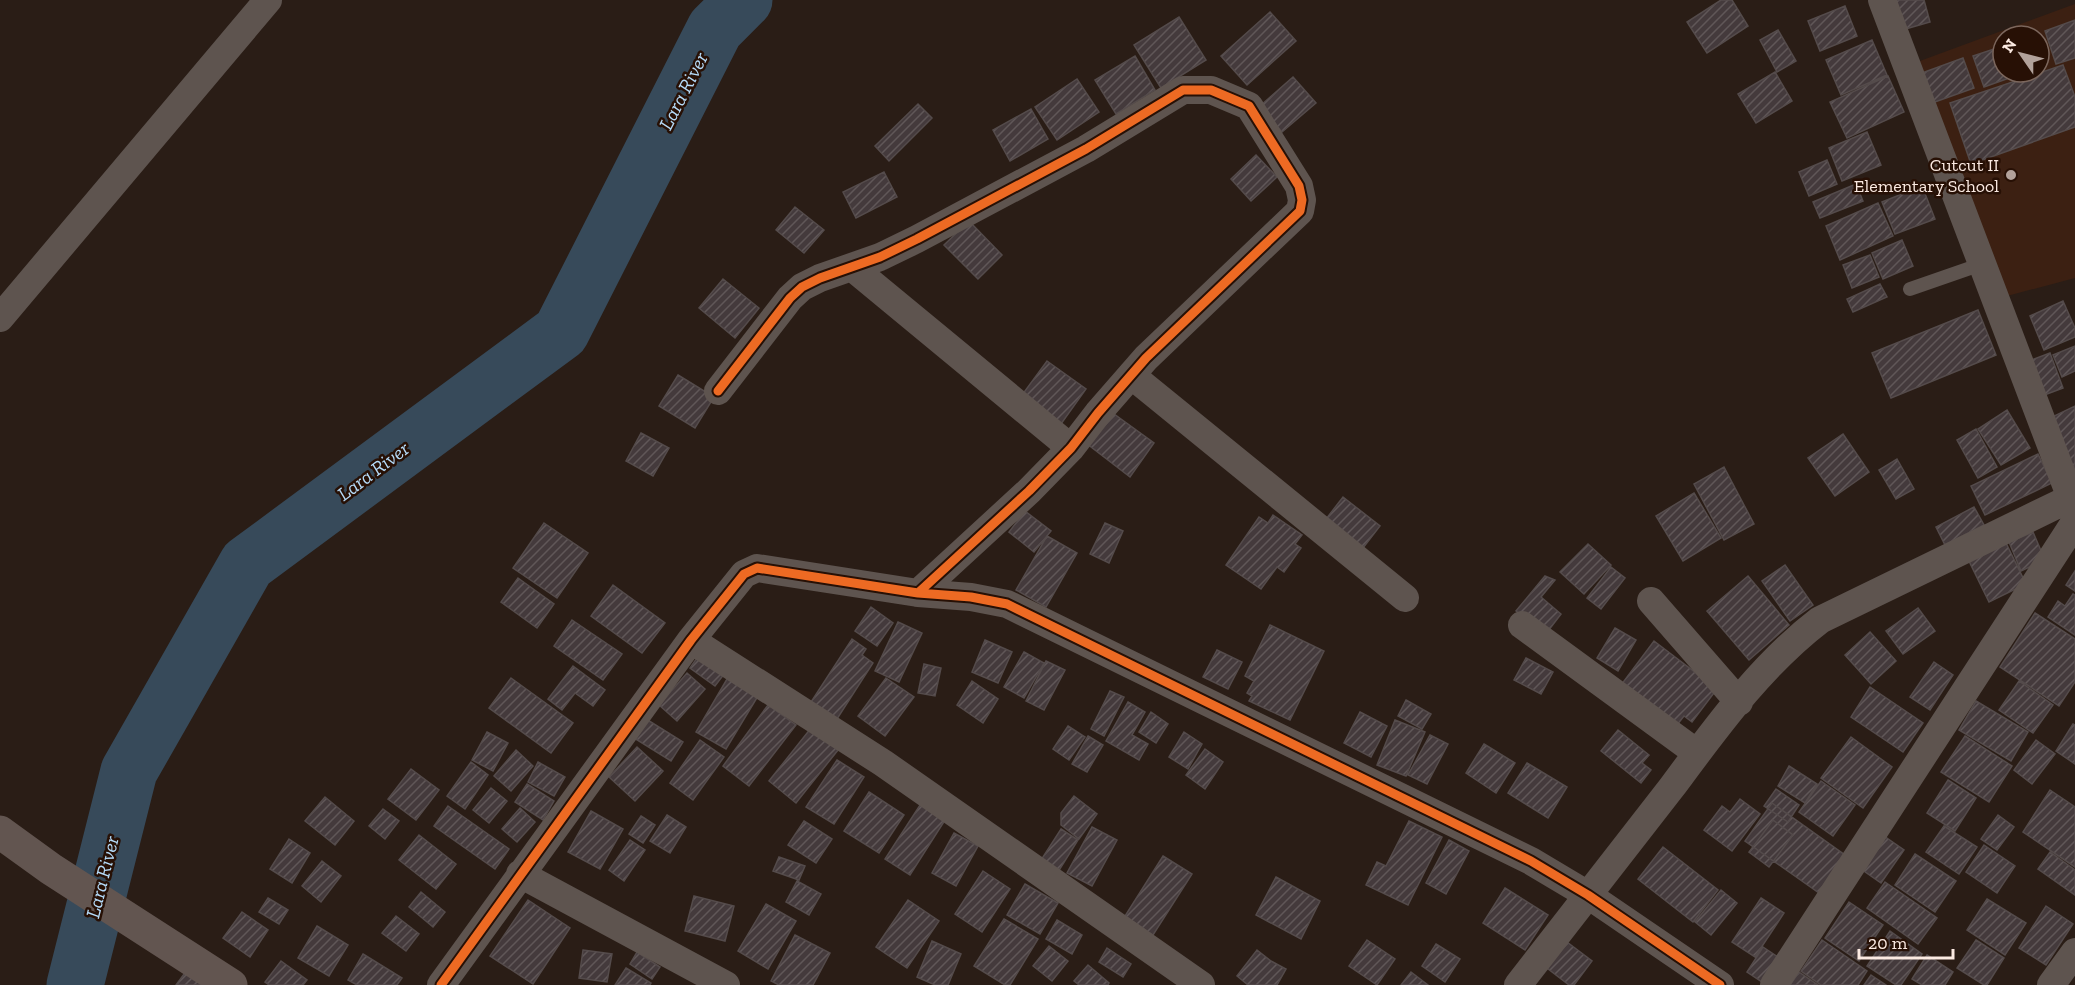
<svg xmlns="http://www.w3.org/2000/svg" width="2075" height="985" font-family="'Zilla Slab',serif">
  <defs>
    <pattern id="building-hatch" width="6" height="6" patternUnits="userSpaceOnUse" patternTransform="scale(1.5)"><rect width="6" height="6" fill="#443a3c"/><path d="M-1 1l2-2M0 6l6-6M5 7l2-2" fill="none" stroke="#605758"/></pattern>
  </defs>
  <rect width="100%" height="100%" fill="#2a1d16"/>
  <path fill="#3c2012" fill-rule="evenodd" d="M 2075,4 L 2075,278 L 1992,300 L 1909,65 ZM 2003,36 L 2039,36 L 2039,72 L 2003,72 Z"/>
  <g fill="none" stroke-linecap="round" stroke-linejoin="round">
    <path stroke="#374a5a" stroke-width="57" d="M 75,985 L 129,771 L 247,564 L 561,332 L 715,29 L 744,0"/>
  </g>
  <path fill="url(#building-hatch)" stroke="#544b4b" stroke-width="1.5" d="M 1721,0 L 1732,0 L 1748,26 L 1707,53 L 1687,22 Z
    M 1893,0 L 1924,0 L 1930,22 L 1902,30 Z
    M 1845,6 L 1857,36 L 1820,51 L 1808,21 Z
    M 1270,12 L 1296,41 L 1247,85 L 1221,56 Z
    M 1179,17 L 1206,60 L 1161,88 L 1134,45 Z
    M 2075,20 L 2075,58 L 2056,64 L 2045,31 Z
    M 1778,30 L 1796,61 L 1777,72 L 1760,40 Z
    M 1872,40 L 1887,75 L 1841,95 L 1826,60 Z
    M 2003,46 L 2003,72 L 2026,72 L 1984,87 L 1973,56 Z
    M 1135,56 L 1155,90 L 1116,114 L 1095,80 Z
    M 1963,58 L 1974,88 L 1932,103 L 1922,73 Z
    M 2063,65 L 2075,97 L 2075,127 L 1971,164 L 1950,103 Z
    M 1775,72 L 1792,101 L 1756,123 L 1738,94 Z
    M 1888,76 L 1904,112 L 1847,138 L 1830,102 Z
    M 1293,77 L 1316,103 L 1282,132 L 1260,106 Z
    M 1077,79 L 1099,112 L 1057,140 L 1035,107 Z
    M 918,104 L 932,118 L 889,161 L 875,146 Z
    M 1031,109 L 1048,139 L 1010,161 L 993,130 Z
    M 1867,132 L 1881,165 L 1842,181 L 1829,148 Z
    M 1256,155 L 1277,177 L 1251,201 L 1231,179 Z
    M 1827,160 L 1837,184 L 1809,196 L 1799,172 Z
    M 884,172 L 897,197 L 856,218 L 843,192 Z
    M 1856,184 L 1863,201 L 1820,218 L 1813,202 Z
    M 1922,186 L 1935,219 L 1895,234 L 1882,202 Z
    M 1878,203 L 1893,236 L 1840,260 L 1826,226 Z
    M 795,207 L 824,230 L 804,253 L 776,230 Z
    M 969,221 L 1002,255 L 978,279 L 944,245 Z
    M 1902,240 L 1913,266 L 1883,279 L 1872,253 Z
    M 1870,255 L 1879,277 L 1852,288 L 1843,265 Z
    M 723,279 L 759,308 L 735,338 L 699,308 Z
    M 1880,284 L 1887,297 L 1853,312 L 1847,299 Z
    M 2063,301 L 2075,328 L 2075,337 L 2044,350 L 2030,316 Z
    M 1978,310 L 1996,355 L 1891,398 L 1872,353 Z
    M 2075,346 L 2075,371 L 2062,377 L 2053,355 Z
    M 2050,353 L 2063,388 L 2039,397 L 2026,362 Z
    M 1047,361 L 1086,389 L 1061,424 L 1022,395 Z
    M 678,375 L 714,397 L 695,428 L 659,406 Z
    M 2075,406 L 2075,471 L 2050,418 Z
    M 2007,410 L 2030,448 L 2001,465 L 1978,429 Z
    M 1110,411 L 1154,443 L 1130,477 L 1086,443 Z
    M 1976,429 L 1997,467 L 1978,478 L 1957,440 Z
    M 641,433 L 669,448 L 653,476 L 626,461 Z
    M 1843,434 L 1869,472 L 1835,496 L 1808,458 Z
    M 2038,454 L 2052,483 L 1985,515 L 1971,486 Z
    M 1897,459 L 1914,489 L 1896,499 L 1879,470 Z
    M 1724,467 L 1754,524 L 1724,540 L 1694,484 Z
    M 1694,493 L 1721,538 L 1683,561 L 1656,516 Z
    M 1343,497 L 1380,526 L 1363,548 L 1326,519 Z
    M 1974,507 L 1984,525 L 1945,545 L 1936,527 Z
    M 1025,511 L 1051,531 L 1034,552 L 1009,532 Z
    M 1273,515 L 1302,535 L 1295,544 L 1301,548 L 1284,572 L 1277,567 L 1261,589 L 1226,565 L 1259,517 L 1268,523 Z
    M 544,523 L 588,553 L 557,598 L 513,568 Z
    M 1105,523 L 1123,531 L 1109,563 L 1090,554 Z
    M 2033,532 L 2045,560 L 2021,571 L 2009,542 Z
    M 1047,536 L 1077,553 L 1046,607 L 1016,590 Z
    M 2005,541 L 2026,584 L 1989,602 L 1968,559 Z
    M 1588,544 L 1611,565 L 1584,594 L 1560,572 Z
    M 1785,565 L 1813,605 L 1790,621 L 1762,581 Z
    M 1611,567 L 1625,578 L 1601,609 L 1587,598 Z
    M 2075,571 L 2075,591 L 2066,585 Z
    M 1545,576 L 1555,580 L 1541,597 L 1561,614 L 1545,635 L 1516,611 Z
    M 1748,576 L 1789,625 L 1749,660 L 1707,611 Z
    M 518,578 L 554,604 L 537,628 L 501,602 Z
    M 613,585 L 665,623 L 642,653 L 591,616 Z
    M 2073,594 L 2075,595 L 2075,635 L 2048,617 L 2058,601 L 2065,606 Z
    M 871,607 L 893,623 L 877,646 L 855,631 Z
    M 1918,608 L 1935,631 L 1903,654 L 1886,631 Z
    M 2035,613 L 2075,639 L 2075,682 L 2059,706 L 2000,667 Z
    M 572,620 L 622,654 L 603,680 L 554,646 Z
    M 898,622 L 922,633 L 899,682 L 875,671 Z
    M 1270,625 L 1324,651 L 1290,720 L 1249,701 L 1252,696 L 1247,693 L 1254,681 L 1245,676 Z
    M 1615,628 L 1636,640 L 1618,671 L 1597,658 Z
    M 1870,632 L 1896,661 L 1871,684 L 1845,655 Z
    M 852,639 L 866,649 L 862,655 L 873,663 L 837,719 L 811,702 Z
    M 985,640 L 1012,652 L 998,683 L 972,672 Z
    M 1654,641 L 1717,689 L 1692,722 L 1684,716 L 1673,730 L 1618,689 Z
    M 1217,650 L 1242,662 L 1228,689 L 1203,677 Z
    M 1024,652 L 1044,663 L 1024,698 L 1004,687 Z
    M 699,655 L 725,673 L 715,686 L 690,668 Z
    M 1526,658 L 1553,672 L 1541,694 L 1514,680 Z
    M 1046,661 L 1065,670 L 1044,710 L 1026,701 Z
    M 1934,662 L 1953,675 L 1930,710 L 1910,697 Z
    M 924,664 L 941,668 L 935,696 L 918,693 Z
    M 573,666 L 605,690 L 593,706 L 575,693 L 562,710 L 548,699 Z
    M 687,673 L 705,689 L 677,721 L 659,705 Z
    M 511,678 L 573,723 L 551,753 L 489,708 Z
    M 886,678 L 914,697 L 885,736 L 858,716 Z
    M 727,679 L 758,696 L 726,749 L 696,732 Z
    M 972,681 L 998,699 L 983,723 L 957,705 Z
    M 2019,681 L 2053,705 L 2033,733 L 1999,710 Z
    M 1870,687 L 1923,723 L 1903,752 L 1851,717 Z
    M 1110,691 L 1124,697 L 1104,736 L 1091,729 Z
    M 1406,700 L 1431,714 L 1422,729 L 1398,716 Z
    M 1976,701 L 2028,732 L 2011,761 L 1959,730 Z
    M 1128,702 L 1145,712 L 1132,735 L 1148,744 L 1139,760 L 1106,741 Z
    M 768,705 L 796,725 L 749,786 L 723,766 Z
    M 1151,712 L 1168,724 L 1156,743 L 1139,732 Z
    M 1360,712 L 1387,726 L 1371,757 L 1344,743 Z
    M 646,719 L 683,742 L 671,761 L 634,738 Z
    M 1395,720 L 1425,732 L 1406,776 L 1377,765 Z
    M 2073,724 L 2075,725 L 2075,764 L 2056,751 Z
    M 1068,726 L 1085,737 L 1069,760 L 1053,749 Z
    M 811,728 L 838,750 L 796,803 L 769,781 Z
    M 1618,730 L 1649,755 L 1642,763 L 1651,770 L 1641,783 L 1601,751 Z
    M 487,732 L 508,743 L 493,771 L 472,760 Z
    M 1184,732 L 1202,744 L 1188,769 L 1169,757 Z
    M 1430,735 L 1448,744 L 1427,784 L 1408,775 Z
    M 1088,736 L 1103,745 L 1087,772 L 1072,764 Z
    M 1965,736 L 2012,766 L 1989,802 L 1941,772 Z
    M 1851,737 L 1892,767 L 1863,808 L 1821,778 Z
    M 700,740 L 724,757 L 693,800 L 670,783 Z
    M 2036,740 L 2055,754 L 2032,784 L 2014,770 Z
    M 1484,744 L 1515,763 L 1496,793 L 1466,773 Z
    M 637,747 L 663,771 L 635,801 L 609,777 Z
    M 1205,749 L 1223,762 L 1205,789 L 1186,775 Z
    M 516,750 L 533,766 L 511,791 L 494,776 Z
    M 837,760 L 864,777 L 834,824 L 806,807 Z
    M 471,762 L 488,775 L 465,809 L 447,796 Z
    M 538,762 L 565,777 L 554,796 L 528,782 Z
    M 1527,763 L 1567,787 L 1548,818 L 1508,793 Z
    M 1789,766 L 1817,784 L 1805,803 L 1778,786 Z
    M 411,769 L 439,790 L 416,820 L 388,799 Z
    M 1948,780 L 1976,798 L 1955,831 L 1927,813 Z
    M 1821,781 L 1855,805 L 1833,836 L 1799,812 Z
    M 527,784 L 554,801 L 543,820 L 515,802 Z
    M 491,788 L 507,801 L 489,823 L 473,810 Z
    M 1776,789 L 1799,805 L 1788,822 L 1764,806 Z
    M 2050,790 L 2075,807 L 2075,867 L 2023,832 Z
    M 869,792 L 904,815 L 879,853 L 844,831 Z
    M 1074,796 L 1097,814 L 1079,839 L 1061,825 L 1061,813 Z
    M 325,797 L 354,821 L 335,845 L 305,821 Z
    M 1740,799 L 1760,814 L 1732,851 L 1704,830 L 1722,806 L 1730,812 Z
    M 922,802 L 947,817 L 910,875 L 885,859 Z
    M 1772,803 L 1845,855 L 1819,893 L 1745,841 Z
    M 448,806 L 509,849 L 495,869 L 434,826 Z
    M 520,808 L 535,822 L 517,842 L 502,829 Z
    M 383,809 L 399,821 L 385,839 L 369,826 Z
    M 591,811 L 623,829 L 600,869 L 568,852 Z
    M 667,815 L 686,827 L 670,853 L 650,841 Z
    M 1998,815 L 2014,827 L 1997,850 L 1981,839 Z
    M 641,816 L 655,825 L 643,843 L 629,834 Z
    M 1773,820 L 1793,835 L 1769,867 L 1749,852 Z
    M 804,821 L 832,839 L 816,863 L 788,845 Z
    M 1409,821 L 1442,837 L 1408,905 L 1366,885 L 1377,862 L 1386,866 Z
    M 1944,826 L 1977,847 L 1959,874 L 1926,852 Z
    M 1092,827 L 1117,840 L 1092,886 L 1067,873 Z
    M 1061,829 L 1078,840 L 1058,872 L 1041,860 Z
    M 954,833 L 978,846 L 956,886 L 932,873 Z
    M 419,835 L 456,864 L 436,889 L 399,860 Z
    M 1884,836 L 1904,850 L 1881,883 L 1861,869 Z
    M 289,839 L 310,853 L 292,883 L 270,869 Z
    M 630,840 L 645,850 L 624,881 L 609,870 Z
    M 1449,840 L 1469,851 L 1446,894 L 1426,883 Z
    M 1984,845 L 2015,866 L 1997,893 L 1966,872 Z
    M 1663,847 L 1718,890 L 1693,922 L 1638,879 Z
    M 2050,852 L 2075,870 L 2075,895 L 2038,869 Z
    M 1915,854 L 1956,881 L 1935,912 L 1895,885 Z
    M 1163,856 L 1192,874 L 1153,935 L 1125,916 Z
    M 779,857 L 805,866 L 799,880 L 773,871 Z
    M 322,861 L 341,876 L 321,902 L 302,886 Z
    M 983,871 L 1010,889 L 982,932 L 955,914 Z
    M 1276,877 L 1320,901 L 1301,939 L 1256,915 Z
    M 797,881 L 821,894 L 809,915 L 786,902 Z
    M 1885,882 L 1937,918 L 1918,944 L 1867,908 Z
    M 1025,884 L 1058,903 L 1040,934 L 1007,915 Z
    M 1505,888 L 1548,915 L 1525,950 L 1483,923 Z
    M 1721,890 L 1737,903 L 1711,935 L 1695,922 Z
    M 421,892 L 445,912 L 433,927 L 409,907 Z
    M 694,896 L 734,906 L 725,941 L 685,931 Z
    M 268,898 L 288,910 L 279,924 L 259,912 Z
    M 1761,898 L 1784,913 L 1755,957 L 1732,942 Z
    M 1987,899 L 2026,923 L 2005,955 L 1967,930 Z
    M 528,900 L 570,928 L 533,984 L 490,956 Z
    M 908,900 L 939,921 L 907,968 L 876,947 Z
    M 1849,902 L 1883,925 L 1859,961 L 1825,938 Z
    M 766,904 L 796,921 L 768,969 L 738,951 Z
    M 2046,906 L 2073,924 L 2046,965 L 2019,948 Z
    M 242,912 L 268,930 L 250,957 L 223,938 Z
    M 396,916 L 419,934 L 406,951 L 382,933 Z
    M 1004,919 L 1038,939 L 1010,985 L 1005,985 L 974,966 Z
    M 1057,920 L 1082,935 L 1072,954 L 1046,939 Z
    M 317,926 L 348,945 L 329,976 L 298,958 Z
    M 1890,931 L 1922,954 L 1901,985 L 1896,985 L 1867,966 Z
    M 795,935 L 830,953 L 813,985 L 779,985 L 771,981 Z
    M 1367,940 L 1395,959 L 1377,985 L 1349,966 Z
    M 1822,940 L 1867,971 L 1858,985 L 1821,985 L 1801,971 Z
    M 1976,940 L 2004,958 L 1987,985 L 1984,985 L 1957,968 Z
    M 932,941 L 961,954 L 948,985 L 935,985 L 917,977 Z
    M 1567,942 L 1592,961 L 1574,985 L 1569,985 L 1547,968 Z
    M 1436,944 L 1460,959 L 1445,982 L 1422,966 Z
    M 1049,946 L 1068,961 L 1052,981 L 1033,966 Z
    M 1763,947 L 1781,959 L 1765,984 L 1747,972 Z
    M 1107,948 L 1131,964 L 1123,977 L 1099,962 Z
    M 583,950 L 612,954 L 607,982 L 579,978 Z
    M 1257,950 L 1271,961 L 1286,969 L 1277,985 L 1248,985 L 1237,976 Z
    M 637,952 L 660,967 L 652,979 L 630,964 Z
    M 363,954 L 402,978 L 397,985 L 357,985 L 348,980 Z
    M 1927,955 L 1953,972 L 1945,985 L 1922,985 L 1912,979 Z
    M 281,961 L 307,980 L 303,985 L 269,985 L 265,982 Z
    M 1088,965 L 1109,983 L 1108,985 L 1079,985 L 1074,981 Z
    M 626,968 L 651,983 L 650,985 L 615,985 Z
    M 187,970 L 203,981 L 200,985 L 176,985 Z
    M 1411,972 L 1428,985 L 1401,985 Z
    M 1799,972 L 1818,985 L 1790,985 Z
    M 1871,975 L 1886,985 L 1864,985 Z"/>
  <g fill="none" stroke-linecap="round" stroke-linejoin="round">
    <path stroke="#5e544f" stroke-width="14" d="M 1910,289 L 1982,264"/>
    <path stroke="#5e544f" stroke-width="28" d="M 1882,0 L 2071,498
      M 853,268 L 1071,448
      M 0,318 L 268,0
      M 1131,375 L 1405,598
      M 718,391 L 790,298 L 802,287 L 820,278 L 880,257 L 917,239 L 1086,149 L 1183,90 L 1211,90 L 1249,106 L 1299,186 L 1302,200 L 1300,211 L 1146,358 L 1098,413 L 1071,448 L 1029,491 L 918,593
      M 1651,601 L 1739,702
      M 1522,625 L 1697,753
      M 691,640 L 883,763 L 1201,985
      M 520,874 L 726,985
      M 441,985 L 691,640 L 744,574 L 757,568 L 918,593 L 971,597 L 1007,604 L 1531,861 L 1588,895 L 1720,985
      M 1518,985 C 1569,919 1621,853 1672,787 C 1716,728 1761,665 1820,620 L 2075,496
      M 1774,985 L 2075,522
      M 2051,985 L 2075,952"/>
    <path stroke="#625550" stroke-width="33" d="M 0,832 L 51,869 L 231,985"/>
    <g stroke="#271005" stroke-width="13">
      <path id="cycleway" d="M 718,391 L 790,298 L 802,287 L 820,278 L 880,257 L 917,239 L 1086,149 L 1183,90 L 1211,90 L 1249,106 L 1299,186 L 1302,200 L 1300,211 L 1146,358 L 1098,413 L 1071,448 L 1029,491 L 918,593
        M 441,985 L 691,640 L 744,574 L 757,568 L 918,593 L 971,597 L 1007,604 L 1531,861 L 1588,895 L 1720,985"/>
    </g>
    <use href="#cycleway" stroke="#ed6a23" stroke-width="9"/>
  </g>
  <circle fill="#b2a29b" stroke="#271005" stroke-width="2" cx="2011" cy="175" r="6"/>
  <g text-anchor="middle" stroke-width="5" stroke-linejoin="round" paint-order="stroke">
    <g font-size="18" fill="#fbeae2" stroke="#271005" text-anchor="end">
      <text x="1999" y="171">Cutcut II<tspan x="1999" dy="21">Elementary School</tspan></text>
    </g>
    <g font-size="20" font-style="italic" fill="#b5dbf9" stroke="#271005">
      <text transform="translate(683 91) rotate(-63)" y="7">Lara River</text>
      <text transform="translate(373 471) rotate(-37)" y="7">Lara River</text>
      <text transform="translate(102 877) rotate(-76)" y="7">Lara River</text>
    </g>
  </g>
  <g transform="translate(2021 54) rotate(305)"><circle r="28" fill="#271005" stroke="#7c675d" stroke-width="1.5"/>
  <path d="M0-4.5L10 22L0 15L-10 22Z" fill="#b2a29b"/>
  <text y="-9" font-size="16" font-weight="bold" text-anchor="middle" fill="#fbeae2">N</text>
  </g>
  <path d="M1859 949v9h94v-9" fill="none" stroke="#fbeae2" stroke-width="3"/>
  <text x="1868" y="949" font-size="18" fill="#fbeae2" stroke="#271005" stroke-width="4.5" paint-order="stroke">20 m</text>
</svg>
